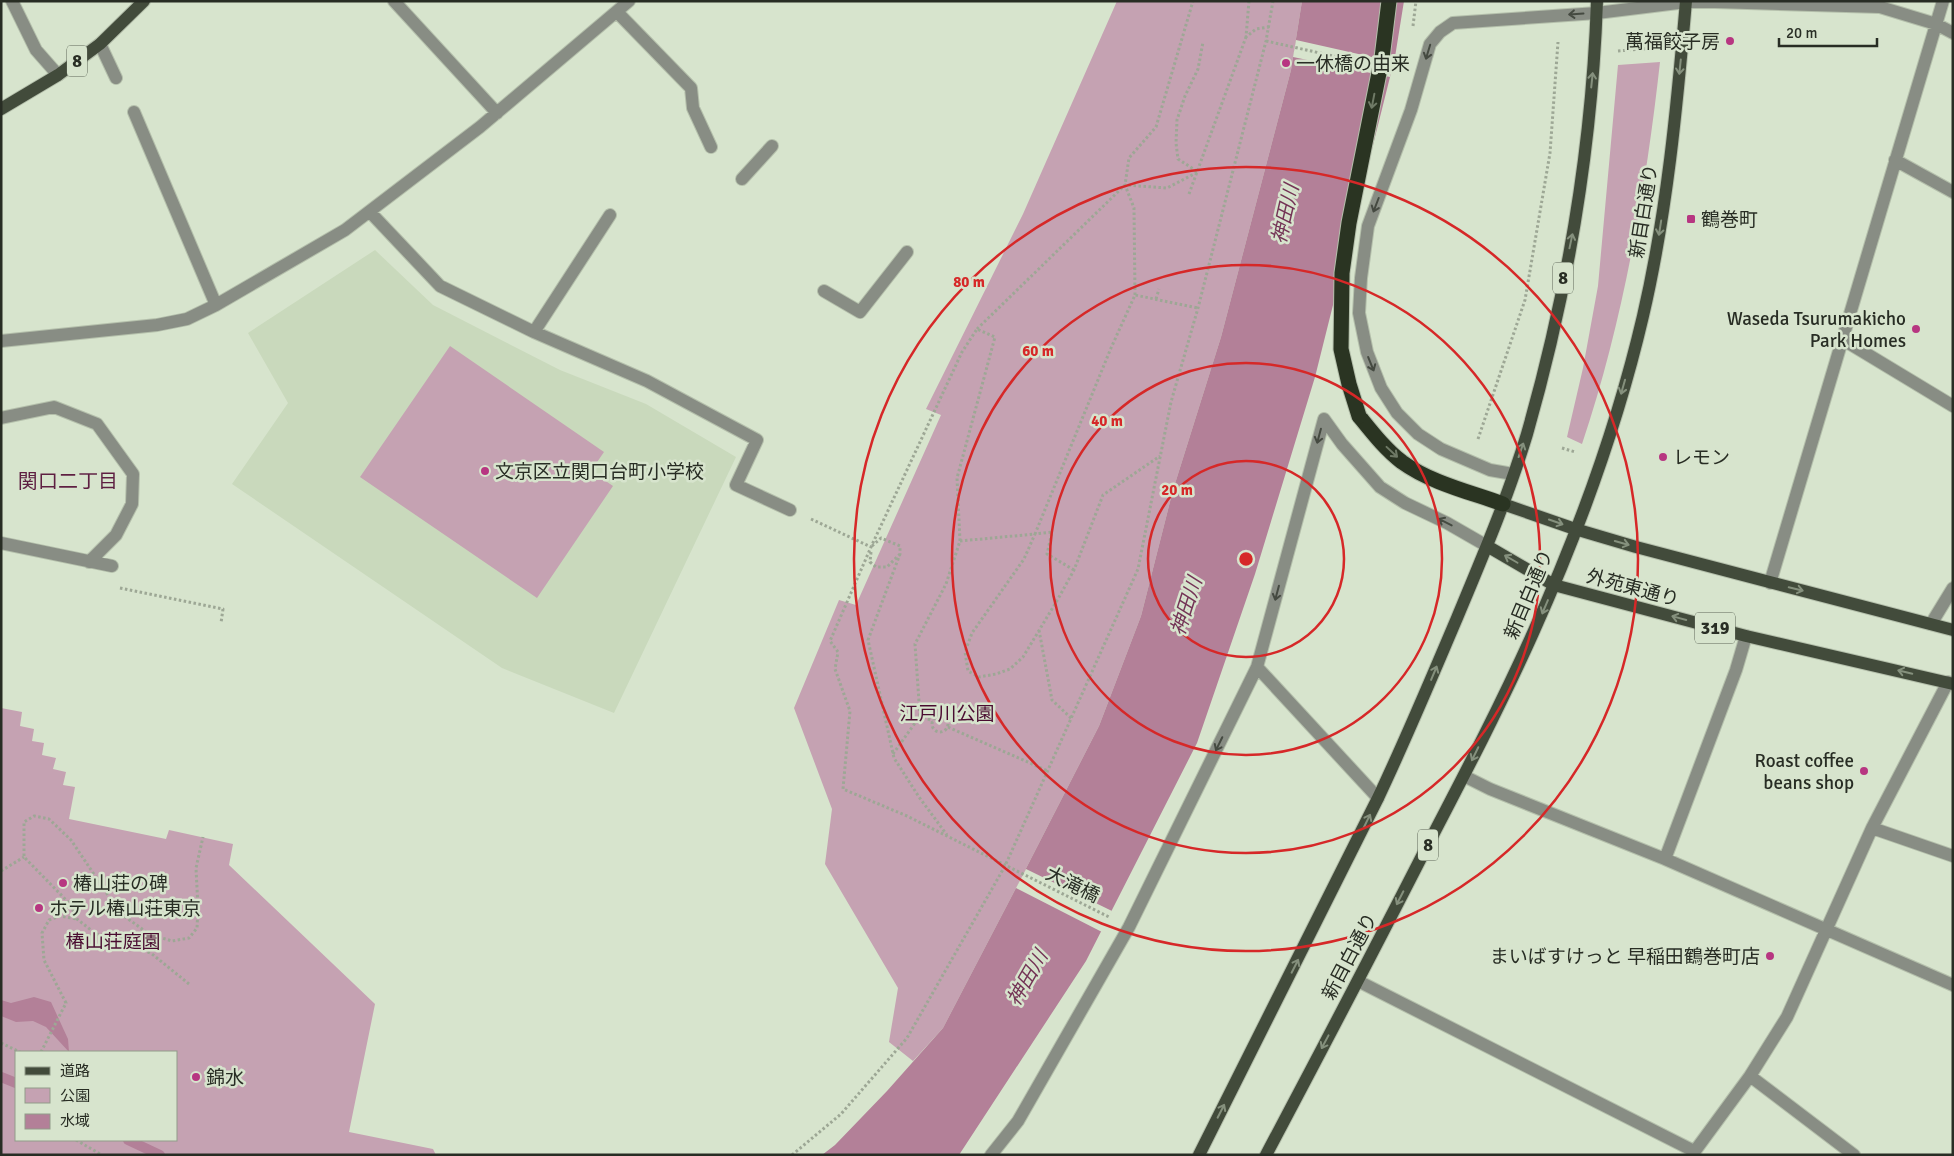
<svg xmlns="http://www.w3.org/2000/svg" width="1954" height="1156" font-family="Signika,'Noto Sans JP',sans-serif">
  <rect width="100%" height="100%" fill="#d7e4cd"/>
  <path fill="#c9d9bc" d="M 375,250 L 433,305 L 560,370 L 646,404 L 736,457 L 614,713 L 502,668 L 232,484 L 288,403 L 248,333 Z"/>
  <path fill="#c5a2b2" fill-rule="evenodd" d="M 1117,1 L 1302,1 L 1291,70 L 1221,337 L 1173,490 L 1141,616 L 1099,726 L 1016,888 L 943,1028 L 913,1061 L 889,1042 L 898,988 L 825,864 L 832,809 L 794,708 L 839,600 L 856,605 L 941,415 L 926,409 L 1023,214 Z
    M 1660,62 C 1646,188 1623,323 1582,444 L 1567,437 L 1583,368 L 1598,286 L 1618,65 Z
    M 450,346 L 604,452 L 591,471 L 613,486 L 537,598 L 360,477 Z
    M 1,708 L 22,712 L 20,726 L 34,729 L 32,741 L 44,743 L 42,755 L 56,758 L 53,769 L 66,772 L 63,785 L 75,787 L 69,819 L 166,839 L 169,830 L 233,844 L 229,865 L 375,1004 L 349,1132 L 433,1149 L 436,1155 L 1,1155 ZM 16,1052 L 176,1052 L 176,1140 L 16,1140 Z"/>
  <path fill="#b38098" d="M 1302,1 L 1404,1 L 1395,57 L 1315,377 L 1255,574 L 1197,743 L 1086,961 L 959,1155 L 822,1155 L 835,1145 L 887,1091 L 943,1028 L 1016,888 L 1099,726 L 1141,616 L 1173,490 L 1221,337 L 1291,70 Z
    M 34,997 L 51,1002 L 68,1039 L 69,1052 L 46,1027 L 33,1021 L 16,1022 L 1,1016 L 1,1000 L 11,1003 Z"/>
  <path fill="#d7e4cd" d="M 1296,40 L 1394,62 L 1390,77 L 1293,57 Z
    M 1026,869 L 1112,911 L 1102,932 L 1016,888 Z"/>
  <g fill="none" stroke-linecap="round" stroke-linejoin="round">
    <path stroke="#b38098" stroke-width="10" d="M 1,1077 L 16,1083
      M 128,1140 L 160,1155"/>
    <g stroke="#b4bfab" stroke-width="14">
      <path id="minor" d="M 12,1 L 36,50 L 58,75
        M 394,1 L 497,113
        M 617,12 L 691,88 L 693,108 L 711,147
        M 100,44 L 116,78
        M 134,112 L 216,305
        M 1895,160 L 1953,192
        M 742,179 L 772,146
        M 370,212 L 440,286 L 534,332 L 647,381 L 757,440 L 736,485 L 790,510
        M 824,291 L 860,312 L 907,252
        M 534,332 L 610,215
        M 1842,339 L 1953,406
        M 1,341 L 157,325 L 187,319 L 216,305 L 345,230 L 480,127 L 629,1
        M 1,418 L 54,407 L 97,424 L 133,474 L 132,504 L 116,535 L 89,562
        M 1513,474 L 1490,470 L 1441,449 L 1418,434 L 1397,413 L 1381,388 L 1367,352 L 1359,313 L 1361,278 L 1368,226 L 1411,110 L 1430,44 L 1440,32 L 1453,23 L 1597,13 L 1686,2 L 1715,2 L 1880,7 L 1936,24 L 1953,33
        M 1,543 L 112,566
        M 1770,583 L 1943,1
        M 1931,624 L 1953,588
        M 1257,667 L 1378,798
        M 1464,776 L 1490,789 L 1665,859 L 1953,985
        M 1872,828 L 1953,856
        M 1665,859 L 1736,670 L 1746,636
        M 1358,981 L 1694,1151
        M 1750,1076 L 1854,1155
        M 991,1155 L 1018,1121 L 1129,927 L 1257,667 L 1324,419 L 1342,444 L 1380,487 L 1405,503 L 1447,523 L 1487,546
        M 1692,1155 L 1750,1076 L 1787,1017 L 1872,828 L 1948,682"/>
    </g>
    <g stroke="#b4bfab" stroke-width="14">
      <path id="major" d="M 1,109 L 58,75 L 100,44 L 144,1
        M 1503,504 L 1575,529 L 1636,547 L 1953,630
        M 1487,546 L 1554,585 L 1746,636 L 1953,684
        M 1199,1155 L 1378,798 C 1406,739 1431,679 1457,618 C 1482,558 1508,497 1527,434 C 1567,294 1592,147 1597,1
        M 1266,1155 C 1319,1055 1371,956 1422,856 C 1460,783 1499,709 1533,633 C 1578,533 1618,423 1643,316 C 1667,213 1677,106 1686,1"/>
    </g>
    <g stroke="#b4bfab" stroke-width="17">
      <path id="highway" d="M 1359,416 C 1372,432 1385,449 1402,462 C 1431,483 1470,492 1503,504"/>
    </g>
    <path stroke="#9da795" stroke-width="3" stroke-dasharray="2.5 2.5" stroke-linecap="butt" d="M 1249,1 L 1246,37 L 1256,29 L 1269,27
      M 1413,26 L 1416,1
      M 1266,41 L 1356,61
      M 1618,51 L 1656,48
      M 1189,194 L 1246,37
      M 1135,295 L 1134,208 L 1125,185 L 1129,158 L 1156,127 L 1193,1
      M 1156,299 L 1159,289
      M 977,329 L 1125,185 L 1167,188 L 1198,172 L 1178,159 L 1176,143 L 1177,120 L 1185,96 L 1198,69 L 1203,42
      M 1478,439 L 1525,300 L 1550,153 L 1558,42
      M 1562,448 L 1575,452
      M 811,519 L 871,547
      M 960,541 L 1035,534 L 1111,348 L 1135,295 L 1198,308
      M 872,546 L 881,538 L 900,546 L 900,554 L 868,640 L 894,758 L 919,797 L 947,835
      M 871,552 L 870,562 L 876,567 L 887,567 L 900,554
      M 1074,570 L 1047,554 L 1052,532 L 1035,534 L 1024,559 L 972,633 L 965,652 L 968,671 L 979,677 L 996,674 L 1010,669 L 1023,657 L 1058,599 L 1074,570 L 1103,495 L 1160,456
      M 120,588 L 223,609 L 221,623
      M 1039,630 L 1052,700 L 1072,719
      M 920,716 L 915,644 L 946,584 L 960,541 L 957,478 L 995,337 L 977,329 L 962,352 L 871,547 L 830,641 L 838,652 L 835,669 L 850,711 L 843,789 L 907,816 L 1109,917
      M932 724a8 8 0 1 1 16 0a8 8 0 1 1-16 0Z
      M 948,727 L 1048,771
      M 893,754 L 920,716 L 933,721
      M 1,871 L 24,857
      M 189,984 L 152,954 L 118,938 L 96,934 L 77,919 L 70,904 L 24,857 L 24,822 L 34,816 L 49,819 L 71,840 L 120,913 L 149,934 L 172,941 L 189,938 L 197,928 L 198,908 L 196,868 L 203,837
      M 1,1043 L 20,1052
      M 41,1052 L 66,1003 L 44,960 L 42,933 L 49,920 L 60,916 L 77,919
      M 76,1140 L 102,1155
      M 792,1155 L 841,1114 L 907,1038 L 1005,866 L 1138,569 L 1171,402 L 1198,308 L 1266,41 L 1273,1"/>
    <use href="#minor" stroke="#888d84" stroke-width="12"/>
    <use href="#major" stroke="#424b3b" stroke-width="12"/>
    <use href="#highway" stroke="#2a3422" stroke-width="15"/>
    <g stroke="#b4bfab" stroke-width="17" stroke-linecap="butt">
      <path id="highway-bridge" d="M 1359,416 L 1349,384 L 1341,349 L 1342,273 L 1349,223 L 1382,58 L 1389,1"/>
    </g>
    <use href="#highway-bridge" stroke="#2a3422" stroke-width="15"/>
  </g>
  <defs><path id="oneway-shaft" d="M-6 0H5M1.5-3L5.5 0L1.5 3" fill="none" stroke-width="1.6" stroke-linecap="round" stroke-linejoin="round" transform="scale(1.25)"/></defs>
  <g stroke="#454a41">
    <use href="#oneway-shaft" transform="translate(1576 14) rotate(176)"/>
    <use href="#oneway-shaft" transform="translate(1428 52) rotate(107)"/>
    <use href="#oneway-shaft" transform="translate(1376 205) rotate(111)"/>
    <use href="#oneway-shaft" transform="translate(1371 364) rotate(68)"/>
    <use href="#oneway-shaft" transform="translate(1319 436) rotate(105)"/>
    <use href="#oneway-shaft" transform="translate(1445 522) rotate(-153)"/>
    <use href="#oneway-shaft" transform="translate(1277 593) rotate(105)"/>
    <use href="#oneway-shaft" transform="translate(1219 744) rotate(116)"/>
  </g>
  <g stroke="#85907d">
    <use href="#oneway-shaft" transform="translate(1680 67) rotate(96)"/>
    <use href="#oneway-shaft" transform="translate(1592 80) rotate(-84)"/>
    <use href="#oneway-shaft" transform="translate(1660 228) rotate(99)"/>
    <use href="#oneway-shaft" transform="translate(1571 241) rotate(-78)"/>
    <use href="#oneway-shaft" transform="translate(1623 387) rotate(106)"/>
    <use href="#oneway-shaft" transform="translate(1521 450) rotate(-71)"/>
    <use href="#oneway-shaft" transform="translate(1556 522) rotate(19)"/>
    <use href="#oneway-shaft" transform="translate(1622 543) rotate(16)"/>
    <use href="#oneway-shaft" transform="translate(1511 559) rotate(-150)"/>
    <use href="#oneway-shaft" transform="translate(1796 589) rotate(14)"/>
    <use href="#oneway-shaft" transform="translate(1545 607) rotate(113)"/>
    <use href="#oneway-shaft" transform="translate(1679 618) rotate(-165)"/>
    <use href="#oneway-shaft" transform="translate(1905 672) rotate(-166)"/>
    <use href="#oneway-shaft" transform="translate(1434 673) rotate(-67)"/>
    <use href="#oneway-shaft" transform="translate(1475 754) rotate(116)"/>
    <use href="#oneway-shaft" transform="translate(1367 821) rotate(-64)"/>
    <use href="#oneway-shaft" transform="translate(1400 898) rotate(117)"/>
    <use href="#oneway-shaft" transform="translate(1295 966) rotate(-63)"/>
    <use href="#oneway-shaft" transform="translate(1325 1042) rotate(118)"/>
    <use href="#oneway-shaft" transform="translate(1221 1111) rotate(-63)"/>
  </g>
  <g stroke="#6f7a66">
    <use href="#oneway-shaft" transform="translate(1373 101) rotate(101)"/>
    <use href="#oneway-shaft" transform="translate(1392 452) rotate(43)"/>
  </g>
  <g fill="none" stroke="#d62828" stroke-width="2.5">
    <circle cx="1246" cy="559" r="98"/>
    <circle cx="1246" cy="559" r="196"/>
    <circle cx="1246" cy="559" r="294"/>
    <circle cx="1246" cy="559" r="392"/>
  </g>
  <g fill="#b73681" stroke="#d7e4cd" stroke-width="2">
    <circle cx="1730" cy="41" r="5"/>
    <circle cx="1286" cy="63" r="5"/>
    <rect x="1686" y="214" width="10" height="10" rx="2.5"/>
    <circle cx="1916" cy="329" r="5"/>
    <circle cx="1663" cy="457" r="5"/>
    <circle cx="485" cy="471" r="5"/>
    <circle cx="1864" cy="771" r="5"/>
    <circle cx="63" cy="883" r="5"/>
    <circle cx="39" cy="908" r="5"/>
    <circle cx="1770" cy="956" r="5"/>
    <circle cx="196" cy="1077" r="5"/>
  </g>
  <g text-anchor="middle" stroke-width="5" stroke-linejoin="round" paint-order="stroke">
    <g fill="#d7e4cd" stroke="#5c6457" stroke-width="1">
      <rect x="67" y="45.5" width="20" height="31" rx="4"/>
      <rect x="1553" y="262.5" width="20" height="31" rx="4"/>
      <rect x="1695" y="612.5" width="40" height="31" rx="4"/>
      <rect x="1418" y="829.5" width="20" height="31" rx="4"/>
    </g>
    <g font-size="18" font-weight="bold" fill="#282d24">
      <text x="77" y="67">8</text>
      <text x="1563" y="284">8</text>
      <text x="1715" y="634">319</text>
      <text x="1428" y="851">8</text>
    </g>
    <g font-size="19" fill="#282d24" stroke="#d7e4cd" text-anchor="start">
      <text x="1720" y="48" text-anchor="end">萬福餃子房</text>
      <text x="1296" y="70">一休橋の由来</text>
      <text x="1701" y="226">鶴巻町</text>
      <text x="1906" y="325" text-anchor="end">Waseda Tsurumakicho<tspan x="1906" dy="22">Park Homes</tspan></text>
      <text x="1673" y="464">レモン</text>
      <text x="495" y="478">文京区立関口台町小学校</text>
      <text x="1854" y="767" text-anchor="end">Roast coffee<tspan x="1854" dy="22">beans shop</tspan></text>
      <text x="73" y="890">椿山荘の碑</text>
      <text x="49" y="915">ホテル椿山荘東京</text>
      <text x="1760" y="963" text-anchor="end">まいばすけっと 早稲田鶴巻町店</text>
      <text x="206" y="1084">錦水</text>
    </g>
    <g font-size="19" fill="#282d24" stroke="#d7e4cd">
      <text transform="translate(1643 211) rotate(-81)" y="7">新目白通り</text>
      <text transform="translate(1633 587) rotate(15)" y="7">外苑東通り</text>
      <text transform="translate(1528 594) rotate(-67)" y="7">新目白通り</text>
      <text transform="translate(1073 884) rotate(26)" y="7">大滝橋</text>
      <text transform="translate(1349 956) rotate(-62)" y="7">新目白通り</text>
    </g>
    <g font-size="19" fill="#4a0c31" stroke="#d7e4cd">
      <text x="947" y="720">江戸川公園</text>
      <text x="113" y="948">椿山荘庭園</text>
    </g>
    <g font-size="20" font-style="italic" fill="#743456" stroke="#d7e4cd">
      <text transform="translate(1285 214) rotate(-77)" y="7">神田川</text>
      <text transform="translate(1186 606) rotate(-72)" y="7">神田川</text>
      <text transform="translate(1027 978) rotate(-60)" y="7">神田川</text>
    </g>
    <g font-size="20" fill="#5e1f42" stroke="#d7e4cd">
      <text x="68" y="488">関口二丁目</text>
    </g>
  </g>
  <circle cx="1246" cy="559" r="8" fill="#d62828" stroke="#d7e4cd" stroke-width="2.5"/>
  <g font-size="15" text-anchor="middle" font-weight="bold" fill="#d62828" stroke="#d7e4cd" stroke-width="5" stroke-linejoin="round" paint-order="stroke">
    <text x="969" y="287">80 m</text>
    <text x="1038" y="356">60 m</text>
    <text x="1107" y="426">40 m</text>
    <text x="1177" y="495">20 m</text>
  </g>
  <rect width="1954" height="1156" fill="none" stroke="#282d24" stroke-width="5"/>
  <rect x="15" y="1051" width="162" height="90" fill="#d7e4cd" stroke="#919b89"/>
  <rect x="25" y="1067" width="25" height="8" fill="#424b3b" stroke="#919b89"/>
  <text x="60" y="1076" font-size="15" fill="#282d24">道路</text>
  <rect x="25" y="1088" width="25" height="15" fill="#c5a2b2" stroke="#919b89"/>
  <text x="60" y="1101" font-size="15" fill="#282d24">公園</text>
  <rect x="25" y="1114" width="25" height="15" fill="#b38098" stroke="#919b89"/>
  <text x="60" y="1126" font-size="15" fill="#282d24">水域</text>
  <path d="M1779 38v8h98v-8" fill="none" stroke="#282d24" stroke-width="2.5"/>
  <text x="1786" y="38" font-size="15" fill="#282d24" stroke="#d7e4cd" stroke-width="4" paint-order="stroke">20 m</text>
</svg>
